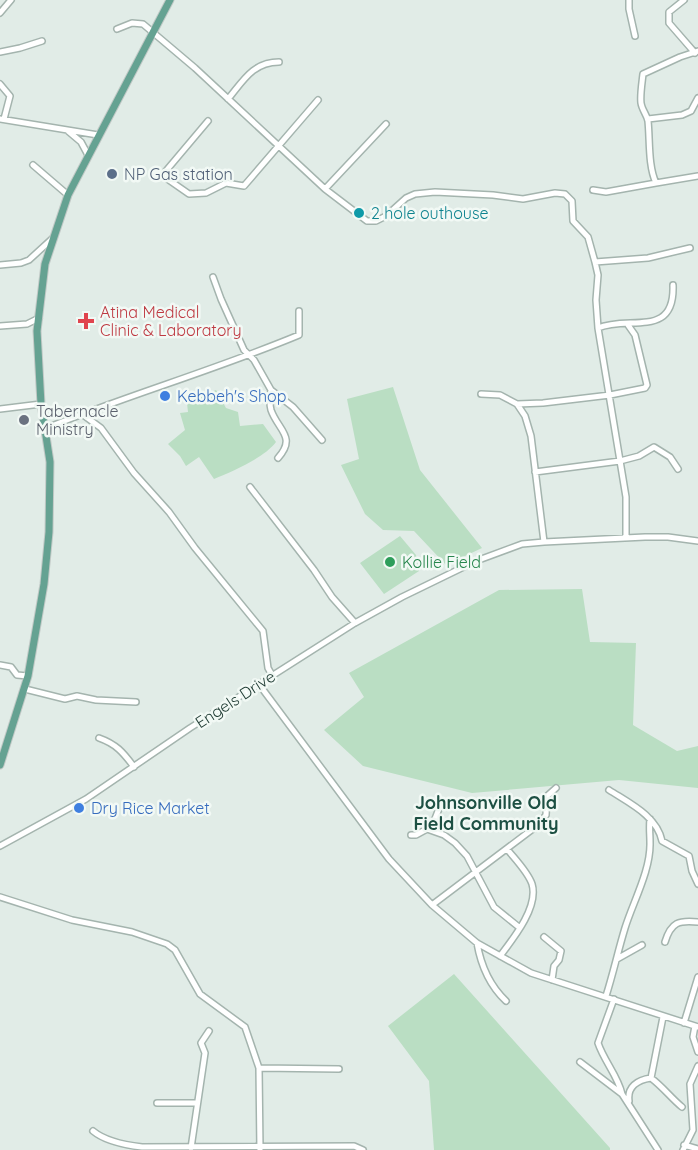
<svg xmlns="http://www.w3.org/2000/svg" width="698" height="1150" font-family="Quicksand,sans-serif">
  <rect width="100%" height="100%" fill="#e1ece7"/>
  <path fill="#badec3" d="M 393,387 L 420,470 L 482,548 L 446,565 L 414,531 L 383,530 L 365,514 L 341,465 L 359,459 L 347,399 Z
    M 216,390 L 226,408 L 238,412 L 240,426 L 263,424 L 276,442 C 264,458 233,471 214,479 L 199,457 L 186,466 L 180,456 L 168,444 L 185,430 L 180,413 L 188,412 L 187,403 Z
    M 400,536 L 416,555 L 419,571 L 384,594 L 360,563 Z
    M 582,589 L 590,642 L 636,643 L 633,725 L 677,751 L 698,746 L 698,788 L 619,780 L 472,793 L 363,766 L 324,730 L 364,697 L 349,673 L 499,590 Z
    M 454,974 L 610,1148 L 610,1150 L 434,1150 L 429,1081 L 388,1026 Z"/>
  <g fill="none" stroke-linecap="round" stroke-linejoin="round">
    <g stroke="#a4b4ae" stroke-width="8">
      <path id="minor" d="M 629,0 L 629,9 L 635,36
        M 684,0 L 669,12 L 669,23 L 695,53
        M 0,13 L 11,0
        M 117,29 L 132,23 L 143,24 L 195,68 L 325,189 L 367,221 L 376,221 L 386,216 L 406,198 L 415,194 L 435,192 L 493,195 L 523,199 L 555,193 L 565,194 L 572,201 L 573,221 L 588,237 L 595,262
        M 0,52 L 20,48 L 42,41
        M 0,84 L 10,96 L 4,119
        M 228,99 C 243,81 253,62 279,62
        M 0,119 L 98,135
        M 648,119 L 682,115 L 691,111 L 698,98
        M 208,121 L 165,172 L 166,178 L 189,194 L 206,193 L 226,183 L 244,186 L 318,100
        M 68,131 L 81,142 L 88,155
        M 33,165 L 68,195
        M 656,183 L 698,176
        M 325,189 L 386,124
        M 593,190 L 606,192 L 656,183 C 648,166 650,140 648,121 C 647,115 642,110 641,103 C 640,95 642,83 643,74 L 680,57 L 698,51
        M 0,265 L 21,263 L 29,260 L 53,238
        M 213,277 L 221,299 L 244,350 L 254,360 L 271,390 L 293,407 L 322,440
        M 673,285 C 675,339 629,315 598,328 L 596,300 L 598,275 L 595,262 L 648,258 L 690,248
        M 0,326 L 27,324 L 39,318
        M 598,328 L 626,497 L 626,538
        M 271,390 C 270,396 269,403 271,410 C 278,430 297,437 278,458
        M 481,394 L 500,395 L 517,404 L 543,403 L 610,395 L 645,388 L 647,385 L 635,335 L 628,325
        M 517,404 L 525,416 L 531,436 L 544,542
        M 0,409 L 41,404
        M 82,414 L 101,428 L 134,473 L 169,512 L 195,548 L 263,631 L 268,668 L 272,675
        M 44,429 C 128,395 215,370 299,335 L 299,311
        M 535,472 L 620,461 L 639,456 L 654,447 L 670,457 L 678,469
        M 250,487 L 314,570 L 332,597 L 355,623
        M 0,665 L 11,667 L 17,675 L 28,676
        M 258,683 L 389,859 L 432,905 L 477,943 L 531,973 L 698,1027
        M 25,689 L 65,699 L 77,696 L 96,700 L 136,702
        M 99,738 C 116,744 123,752 134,767
        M 609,790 C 629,803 657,816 662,841 L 689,856 L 692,871 L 698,884
        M 431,829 L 440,806
        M 411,835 L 416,835 L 427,829 L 444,835 L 455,843 L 467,856 L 494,907 L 520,928
        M 0,846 L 86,799 L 190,728 L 355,623 L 402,597 L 476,561 L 522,544 L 544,542 L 645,537 L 668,537 L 698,541
        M 0,897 L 72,920 L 132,932 L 167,944 L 175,950 L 200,994 L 245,1027 L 259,1068 L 260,1150
        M 432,905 L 538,825 L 546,815 L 547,796 L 556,788
        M 544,937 L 561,951 L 559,960 L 554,966 L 552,980
        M 665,942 C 671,922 679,920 698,922
        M 477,943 C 481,966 489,985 506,1001
        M 500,956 C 513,939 539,907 532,884 C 528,872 515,859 507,849
        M 617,959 L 642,945
        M 606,996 C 613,974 618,951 625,928 C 633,902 651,870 650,842 C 650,834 649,828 650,819
        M 614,999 L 598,1043 C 604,1061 618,1076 622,1094 L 658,1150
        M 663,1017 L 651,1078 C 663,1087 671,1098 682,1107
        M 684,1023 L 698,977
        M 695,1026 L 693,1037 L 698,1052
        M 580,1062 L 622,1094
        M 259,1068 L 339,1069
        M 629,1101 C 627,1087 637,1080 651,1078
        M 157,1103 L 197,1103
        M 93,1131 C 105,1141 125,1145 142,1147 L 354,1146 L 363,1150
        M 684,1145 L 698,1149
        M 191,1148 L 205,1053 L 201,1043 L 209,1031
        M 683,1150 L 693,1130 L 690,1084 L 698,1066"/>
    </g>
    <g stroke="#c1c9c6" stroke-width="9">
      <path id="major" d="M 0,765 L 28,676 L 44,584 L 49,532 L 50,462 L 41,404 L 37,331 L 45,264 L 68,195 L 170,0"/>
    </g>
    <use href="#minor" stroke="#fff" stroke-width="5"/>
    <use href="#major" stroke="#65a292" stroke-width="7"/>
  </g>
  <circle fill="#5c6f8a" stroke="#f2f9f5" stroke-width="2" cx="112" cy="174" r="6"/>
  <circle fill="#0f9aa8" stroke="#f2f9f5" stroke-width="2" cx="359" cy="213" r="6"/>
  <path fill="#e0444e" stroke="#f2f9f5" stroke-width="2" d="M83 312h6v6h6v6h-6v6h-6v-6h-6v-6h6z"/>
  <g fill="#3f7fe0" stroke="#f2f9f5" stroke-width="2">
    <circle cx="165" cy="396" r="6"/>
    <circle cx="79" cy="808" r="6"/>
  </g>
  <circle fill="#6b7280" stroke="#f2f9f5" stroke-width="2" cx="24" cy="420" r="6"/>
  <circle fill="#2e9e5b" stroke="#f2f9f5" stroke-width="2" cx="390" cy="562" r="6"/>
  <g text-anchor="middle" stroke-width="5" stroke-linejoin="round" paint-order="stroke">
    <g font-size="16" fill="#4e5e75" stroke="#f2f9f5" text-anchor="start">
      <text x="124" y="180">NP Gas station</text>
    </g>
    <g font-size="16" fill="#0d838f" stroke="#f2f9f5" text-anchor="start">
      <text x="371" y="219">2 hole outhouse</text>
    </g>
    <g font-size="16" fill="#be3a42" stroke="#f2f9f5" text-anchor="start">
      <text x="100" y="318">Atina Medical<tspan x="100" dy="18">Clinic &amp; Laboratory</tspan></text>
    </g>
    <g font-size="16" fill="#366cbe" stroke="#f2f9f5" text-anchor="start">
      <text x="177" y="402">Kebbeh's Shop</text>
      <text x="91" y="814">Dry Rice Market</text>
    </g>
    <g font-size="16" fill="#5b616d" stroke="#f2f9f5" text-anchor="start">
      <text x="36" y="417">Tabernacle<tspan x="36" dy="18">Ministry</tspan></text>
    </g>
    <g font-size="16" fill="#27864d" stroke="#f2f9f5" text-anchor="start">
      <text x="402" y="568">Kollie Field</text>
    </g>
    <g font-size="16" fill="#213d35" stroke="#f2f9f5">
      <text transform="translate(235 699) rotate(-33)" y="6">Engels Drive</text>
    </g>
    <g font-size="18" font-weight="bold" fill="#1d5043" stroke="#f2f9f5">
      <text x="486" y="809">Johnsonville Old<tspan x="486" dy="21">Field Community</tspan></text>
    </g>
  </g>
</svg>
